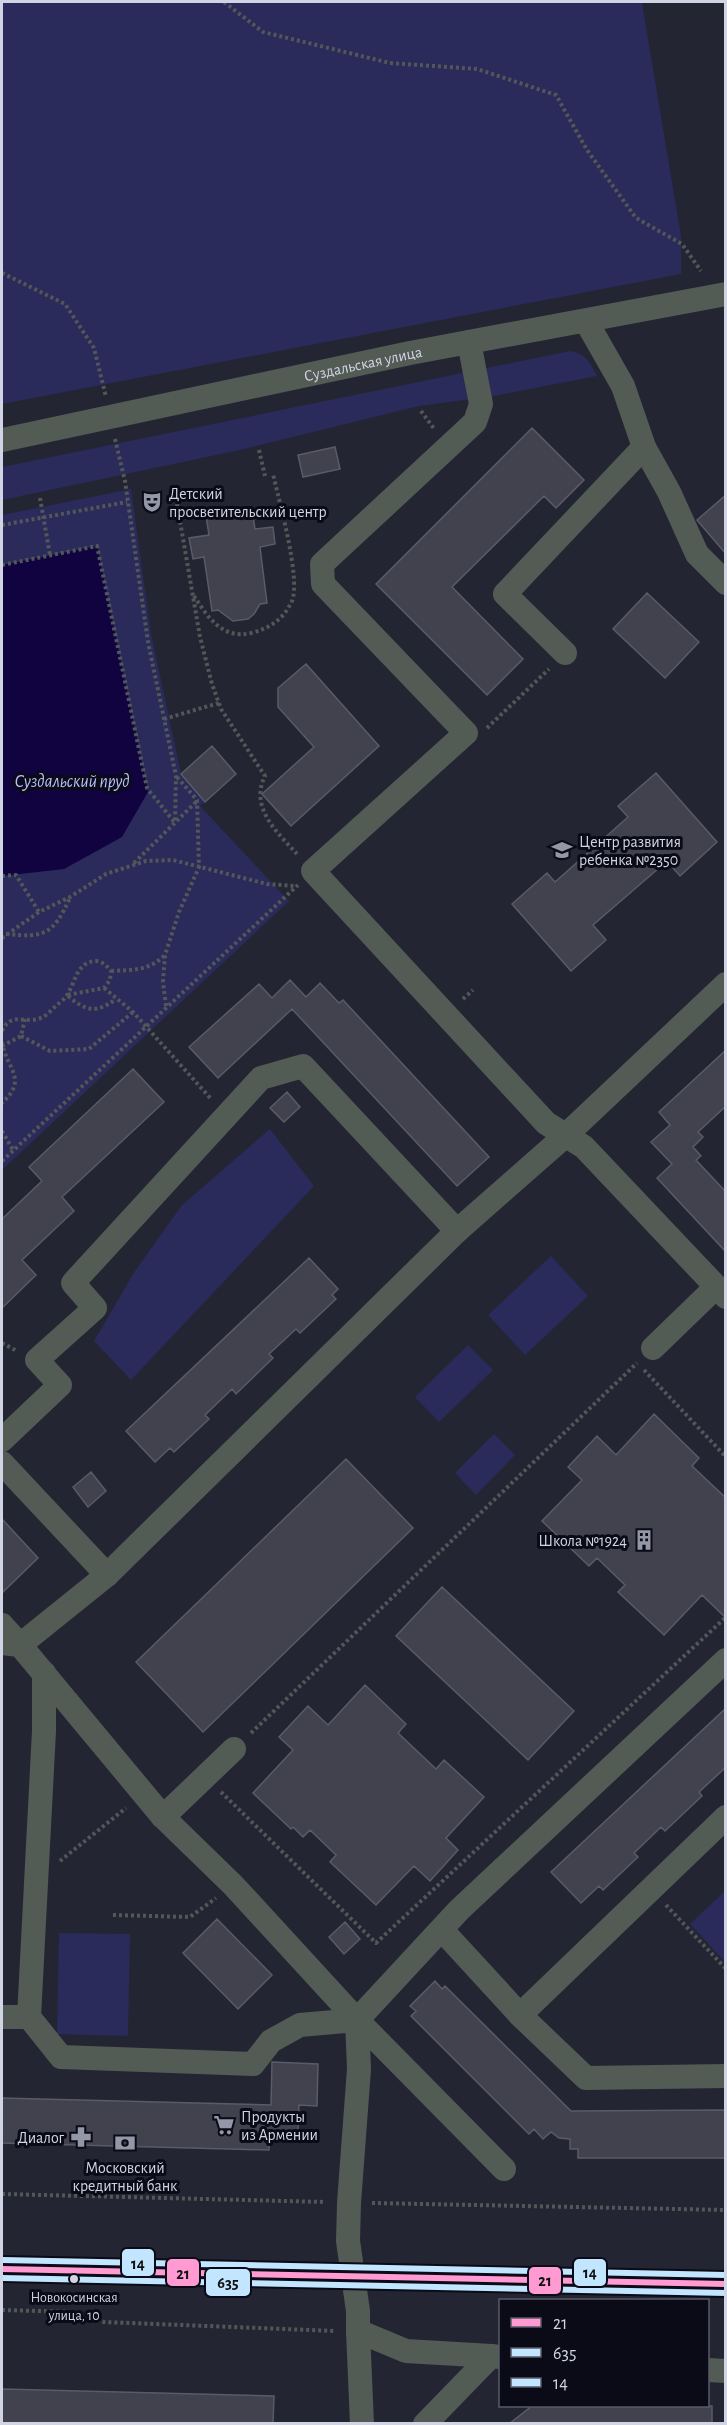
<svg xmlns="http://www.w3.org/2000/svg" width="727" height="2425" font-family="'Alegreya Sans',sans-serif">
  <rect width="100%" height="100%" fill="#242533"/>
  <path fill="#2a2a5b" d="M 2,2 L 647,2 L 642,3 L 681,236 L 681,274 L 2,404 Z
    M 570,351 C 586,354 590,362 597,376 L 494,396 L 419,406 L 240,450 L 2,500 L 2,467 Z
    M 131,489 L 151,634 L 181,774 L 205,802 L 200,806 L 289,901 L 2,1170 L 2,515 Z
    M 270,1129 L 314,1186 L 131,1380 L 94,1341 L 135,1271 L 182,1205 Z
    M 551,1256 L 588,1296 L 525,1355 L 488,1315 Z
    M 468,1345 L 493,1370 L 439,1422 L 415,1397 Z
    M 494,1434 L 515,1455 L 476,1495 L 455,1473 Z
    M 725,1891 L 725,1962 L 690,1924 Z
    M 59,1933 L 130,1934 L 128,2036 L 57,2034 Z"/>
  <path fill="#10033f" d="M 97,546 L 148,792 L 122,837 L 64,869 L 2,876 L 2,565 Z"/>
  <path fill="#41424e" stroke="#5a5b68" stroke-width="1.5" d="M 532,428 L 584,480 L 556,508 L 544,496 L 452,587 L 523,659 L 487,695 L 376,584 Z
    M 335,447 L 340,469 L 303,477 L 298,455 Z
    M 726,495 L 726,554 L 697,520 Z
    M 252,509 L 255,529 L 273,527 L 275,544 L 260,547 L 267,603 L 260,604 L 254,614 L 248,619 L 233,621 L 218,610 L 212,611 L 204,557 L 193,559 L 189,538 L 209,535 L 206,516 Z
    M 647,593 L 699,642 L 665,678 L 613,629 Z
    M 306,664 L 379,746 L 291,826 L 262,794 L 314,747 L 278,707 L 278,688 Z
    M 212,746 L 236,774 L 205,802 L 181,774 Z
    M 656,773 L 717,842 L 680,876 L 667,861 L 593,925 L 606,940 L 571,971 L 512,904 L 547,873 L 555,882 L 628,817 L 618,806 Z
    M 290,980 L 306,997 L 320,983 L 339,1003 L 343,1000 L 489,1157 L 457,1186 L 292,1009 L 218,1078 L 189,1047 L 259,984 L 272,998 Z
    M 726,1050 L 726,1106 L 698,1132 L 703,1137 L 693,1147 L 701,1156 L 696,1160 L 726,1192 L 726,1252 L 657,1178 L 672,1164 L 651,1142 L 670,1125 L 659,1112 Z
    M 133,1069 L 164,1102 L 62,1197 L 74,1211 L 22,1260 L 36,1275 L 2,1308 L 2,1219 L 42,1181 L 29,1167 Z
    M 287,1092 L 300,1107 L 284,1122 L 270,1108 Z
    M 309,1258 L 338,1289 L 332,1295 L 336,1299 L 300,1333 L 296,1329 L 269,1354 L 273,1358 L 236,1394 L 232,1389 L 205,1415 L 209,1419 L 174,1452 L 170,1448 L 155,1462 L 126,1431 Z
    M 654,1414 L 699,1458 L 692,1466 L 726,1498 L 726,1618 L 702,1595 L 664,1635 L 618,1592 L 625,1585 L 597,1558 L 589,1566 L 542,1521 L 582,1480 L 568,1467 L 597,1436 L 616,1455 Z
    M 346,1459 L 413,1528 L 203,1732 L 136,1662 Z
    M 91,1472 L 106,1491 L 88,1507 L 73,1487 Z
    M 2,1519 L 38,1558 L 2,1593 Z
    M 442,1587 L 574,1711 L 528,1760 L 396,1636 Z
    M 365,1685 L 406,1724 L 398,1733 L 436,1769 L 444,1760 L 484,1797 L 446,1838 L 458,1850 L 430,1881 L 414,1866 L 376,1905 L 330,1862 L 336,1855 L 310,1830 L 303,1837 L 293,1827 L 291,1829 L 253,1793 L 293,1750 L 279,1737 L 308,1706 L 328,1725 Z
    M 726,1708 L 726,1767 L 699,1792 L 702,1796 L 665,1831 L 661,1827 L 634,1853 L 638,1857 L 603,1890 L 599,1886 L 581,1903 L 551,1872 Z
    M 217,1919 L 272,1975 L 238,2009 L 183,1953 Z
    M 345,1922 L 360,1939 L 344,1954 L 329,1937 Z
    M 435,1981 L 442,1989 L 445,1986 L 571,2111 L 726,2110 L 726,2158 L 578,2158 L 578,2149 L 570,2149 L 570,2139 L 559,2138 L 551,2132 L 543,2139 L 534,2129 L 529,2134 L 411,2016 L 416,2011 L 410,2006 Z
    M 272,2062 L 318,2064 L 317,2106 L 299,2105 L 298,2130 L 270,2130 L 269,2150 L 2,2143 L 2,2098 L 271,2105 Z
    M 2,2389 L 274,2396 L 273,2424 L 2,2424 Z
    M 532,2406 L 712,2406 L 712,2424 L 509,2424 Z"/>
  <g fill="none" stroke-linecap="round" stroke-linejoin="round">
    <path stroke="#525758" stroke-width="4" stroke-dasharray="3 3" stroke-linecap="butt" d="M 224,2 L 263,32 L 390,63 L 477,69 L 556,95 L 587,150 L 636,218 L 682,244 L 701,271
      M 2,273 L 65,304 L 94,348 L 106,397
      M 421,411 L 435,430
      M 115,439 L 125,481 L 148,642 L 176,776 L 175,823
      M 259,450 L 265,476
      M 40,498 L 50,555
      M 176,498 L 200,637 L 212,684 L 221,709 L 265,776 C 249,808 278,833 297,854
      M 2,525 L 127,502
      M 2,565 L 97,546 L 147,788 L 175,823
      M 194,596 C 207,616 222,640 251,633 C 270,628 283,620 292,601 C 301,578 279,501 273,474
      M 164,719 L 219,703
      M 487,728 L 549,669
      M 134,863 L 197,801
      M 2,876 L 16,875 L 39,912
      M 6,934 C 46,938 53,934 70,898
      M 2,938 L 39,912 L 70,897 L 106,874 L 146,861 L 173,860 L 267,884 L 295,886
      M 111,971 C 132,970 149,971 165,955
      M 104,988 L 133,1012 L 212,1100
      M 68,996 C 86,1011 96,1014 116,999
      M 463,999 L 473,990
      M 166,1006 L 163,982 L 165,955 L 179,912 L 199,867 L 197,800 L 176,776
      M 2,1031 C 11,1012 23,1023 38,1019 C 46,1017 51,1010 57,1005 C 60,1002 65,999 67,995 C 76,982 76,962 96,961 C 102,961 107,966 111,971 L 110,980 L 104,988 L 67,995
      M 21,1036 L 50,1051 L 89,1049 L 133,1012
      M 2,1042 C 6,1069 29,1078 2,1103
      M 2,1046 L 21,1036 L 25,1019
      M 2,1131 L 13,1150
      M 2,1161 L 298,885
      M 2,1343 L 17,1351
      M 644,1370 L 726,1457
      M 251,1733 L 637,1363
      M 221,1792 L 376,1943 L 726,1617
      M 60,1861 L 126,1808
      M 666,1905 L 726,1969
      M 113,1915 L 190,1917 L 216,1898
      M 2,2194 L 326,2202
      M 372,2203 L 726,2210
      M 2,2310 L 74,2312 L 104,2322 L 336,2331"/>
    <g stroke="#535b55" stroke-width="24">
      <path d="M 586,321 L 623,386 L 644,447 L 669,492 L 697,554 L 726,583"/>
      <path d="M 469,342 L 481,404 L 475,422 L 322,564 L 323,584 L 466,733 L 313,871 L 546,1123 L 584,1147 L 726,1297"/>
      <path id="s1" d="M 2,440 L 410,353 L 726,294"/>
      <path d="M 565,653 L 505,594 L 644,447"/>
      <path d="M 653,1348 L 716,1287"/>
      <path d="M 2,1440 L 60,1385 L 37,1360 L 95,1308 L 73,1283 L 261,1078 L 303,1066 L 457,1231"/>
      <path d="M 2,1463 L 107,1575"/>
      <path d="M 2,1625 L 20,1645 L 163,1817 L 233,1885 L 357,2020 L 504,2169"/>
      <path d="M 2,1643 L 20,1645 L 107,1575 L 457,1231 L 565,1136 L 726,984"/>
      <path d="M 44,1673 L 44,1731 L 29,2017 L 61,2057 L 253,2064 L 271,2041 L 300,2025 L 357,2020 L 359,2069 L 349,2203 L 348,2241 L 358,2311 L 358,2331"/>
      <path d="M 163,1817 L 234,1749"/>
      <path d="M 726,1817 L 520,2015 L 586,2078 L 726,2076"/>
      <path d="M 442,1930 L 520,2015"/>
      <path d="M 2,2017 L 29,2017"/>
      <path d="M 357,2020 L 459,1910 L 726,1660"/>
      <path d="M 2,2269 L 726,2284"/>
      <path d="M 708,2370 L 726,2371"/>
      <path d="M 362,2424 L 358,2331 L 406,2351 L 491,2356"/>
      <path d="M 425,2424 L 491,2356 L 500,2357"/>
    </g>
    <g stroke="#0a0b16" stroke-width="10">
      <path id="bus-1" d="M 2,2269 L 726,2284"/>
    </g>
    <g stroke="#0a0b16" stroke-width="10">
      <path id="bus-2" d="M 2,2278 L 726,2293"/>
    </g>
    <g stroke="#0a0b16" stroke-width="10">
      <path id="bus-3" d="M 2,2260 L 726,2275"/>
    </g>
    <use href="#bus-1" stroke="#ff9ad2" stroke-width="6"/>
    <use href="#bus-2" stroke="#c2e6ff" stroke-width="6"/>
    <use href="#bus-3" stroke="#c2e6ff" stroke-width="6"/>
  </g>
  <defs>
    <g id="theatre-bare" transform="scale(1.62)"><path d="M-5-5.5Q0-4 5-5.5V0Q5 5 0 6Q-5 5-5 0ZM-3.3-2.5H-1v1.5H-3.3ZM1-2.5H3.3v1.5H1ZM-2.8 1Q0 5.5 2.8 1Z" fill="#9497a7" stroke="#0a0b16" stroke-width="2.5" paint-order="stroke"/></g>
    <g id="school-bare" transform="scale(1.62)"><path d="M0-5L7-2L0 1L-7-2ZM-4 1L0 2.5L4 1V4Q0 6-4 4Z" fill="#9497a7" stroke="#0a0b16" stroke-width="2.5" paint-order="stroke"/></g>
    <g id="building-bare" transform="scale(1.62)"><path d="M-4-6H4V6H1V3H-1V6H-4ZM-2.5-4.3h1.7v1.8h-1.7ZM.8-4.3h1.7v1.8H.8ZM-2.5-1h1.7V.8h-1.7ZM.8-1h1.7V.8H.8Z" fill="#9497a7" stroke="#0a0b16" stroke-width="2.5" paint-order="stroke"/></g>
    <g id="supermarket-bare" transform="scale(1.62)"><path d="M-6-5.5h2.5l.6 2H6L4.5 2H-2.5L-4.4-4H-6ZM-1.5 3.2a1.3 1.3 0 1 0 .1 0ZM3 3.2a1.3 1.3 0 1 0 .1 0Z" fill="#9497a7" stroke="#0a0b16" stroke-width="2.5" paint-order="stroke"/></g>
    <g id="pharmacy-bare" transform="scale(1.62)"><path d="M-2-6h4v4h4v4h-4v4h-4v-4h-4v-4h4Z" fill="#9497a7" stroke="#0a0b16" stroke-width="2.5" paint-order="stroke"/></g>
    <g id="bank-bare" transform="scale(1.62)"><path d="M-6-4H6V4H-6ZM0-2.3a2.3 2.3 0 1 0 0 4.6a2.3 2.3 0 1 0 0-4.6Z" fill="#9497a7" stroke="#0a0b16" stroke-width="2.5" paint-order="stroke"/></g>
  </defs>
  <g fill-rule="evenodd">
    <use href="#theatre-bare" x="152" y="502"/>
    <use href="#school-bare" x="562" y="850"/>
    <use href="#building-bare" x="644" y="1540"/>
    <use href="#supermarket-bare" x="224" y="2125"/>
    <use href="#pharmacy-bare" x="81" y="2137"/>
    <use href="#bank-bare" x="125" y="2143"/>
  </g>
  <circle fill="#d1d4e5" stroke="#0a0b16" stroke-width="2" cx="74" cy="2279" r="5"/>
  <g text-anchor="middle" stroke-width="6" stroke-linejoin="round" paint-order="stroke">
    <g font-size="14" fill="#d1d4e5" stroke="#0a0b16">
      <text x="74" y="2302">Новокосинская<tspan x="74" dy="18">улица, 10</tspan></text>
    </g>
    <g font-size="16" fill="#d1d4e5" stroke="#0a0b16">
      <text dy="6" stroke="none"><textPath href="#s1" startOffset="369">Суздальская улица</textPath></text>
    </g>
    <g font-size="16" fill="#d1d4e5" stroke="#0a0b16" text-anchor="start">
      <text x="169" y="499">Детский<tspan x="169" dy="18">просветительский центр</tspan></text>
      <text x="579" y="847">Центр развития<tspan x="579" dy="18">ребенка №2350</tspan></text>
      <text x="627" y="1546" text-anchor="end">Школа №1924</text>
      <text x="241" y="2122">Продукты<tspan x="241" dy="18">из Армении</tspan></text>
      <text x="64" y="2143" text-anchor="end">Диалог</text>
      <text x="125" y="2173" text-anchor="middle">Московский<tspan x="125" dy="18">кредитный банк</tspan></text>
    </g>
    <g font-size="18" font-style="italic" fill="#b9bffc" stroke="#0a0b16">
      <text x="72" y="787">Суздальский пруд</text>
    </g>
  </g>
  <g stroke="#0a0b16" stroke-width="2">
    <rect x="121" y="2248" width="34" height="29" rx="6" fill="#c2e6ff"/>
    <rect x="573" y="2258" width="34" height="29" rx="6" fill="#c2e6ff"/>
    <rect x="166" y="2258" width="34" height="29" rx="6" fill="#ff9ad2"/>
    <rect x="528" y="2266" width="34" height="29" rx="6" fill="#ff9ad2"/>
    <rect x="205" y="2268" width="46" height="29" rx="6" fill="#c2e6ff"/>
  </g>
  <g font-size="16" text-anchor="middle" font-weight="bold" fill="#111">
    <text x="138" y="2269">14</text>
    <text x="590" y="2278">14</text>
    <text x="183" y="2279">21</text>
    <text x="545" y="2286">21</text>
    <text x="228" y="2288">635</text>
  </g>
  <rect width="727" height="2425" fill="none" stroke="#d1d4e5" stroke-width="6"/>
  <rect x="499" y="2299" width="210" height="108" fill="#0a0b16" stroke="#5a5b69" stroke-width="1.5"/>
  <rect x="511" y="2318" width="30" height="9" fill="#ff9ad2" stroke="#5a5b69" stroke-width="1.5"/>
  <text x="553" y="2329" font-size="18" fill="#d1d4e5">21</text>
  <rect x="511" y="2348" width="30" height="9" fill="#c2e6ff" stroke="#5a5b69" stroke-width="1.5"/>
  <text x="553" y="2359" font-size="18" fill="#d1d4e5">635</text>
  <rect x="511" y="2378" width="30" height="9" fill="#c2e6ff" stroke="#5a5b69" stroke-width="1.5"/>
  <text x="553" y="2389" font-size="18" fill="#d1d4e5">14</text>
</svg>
